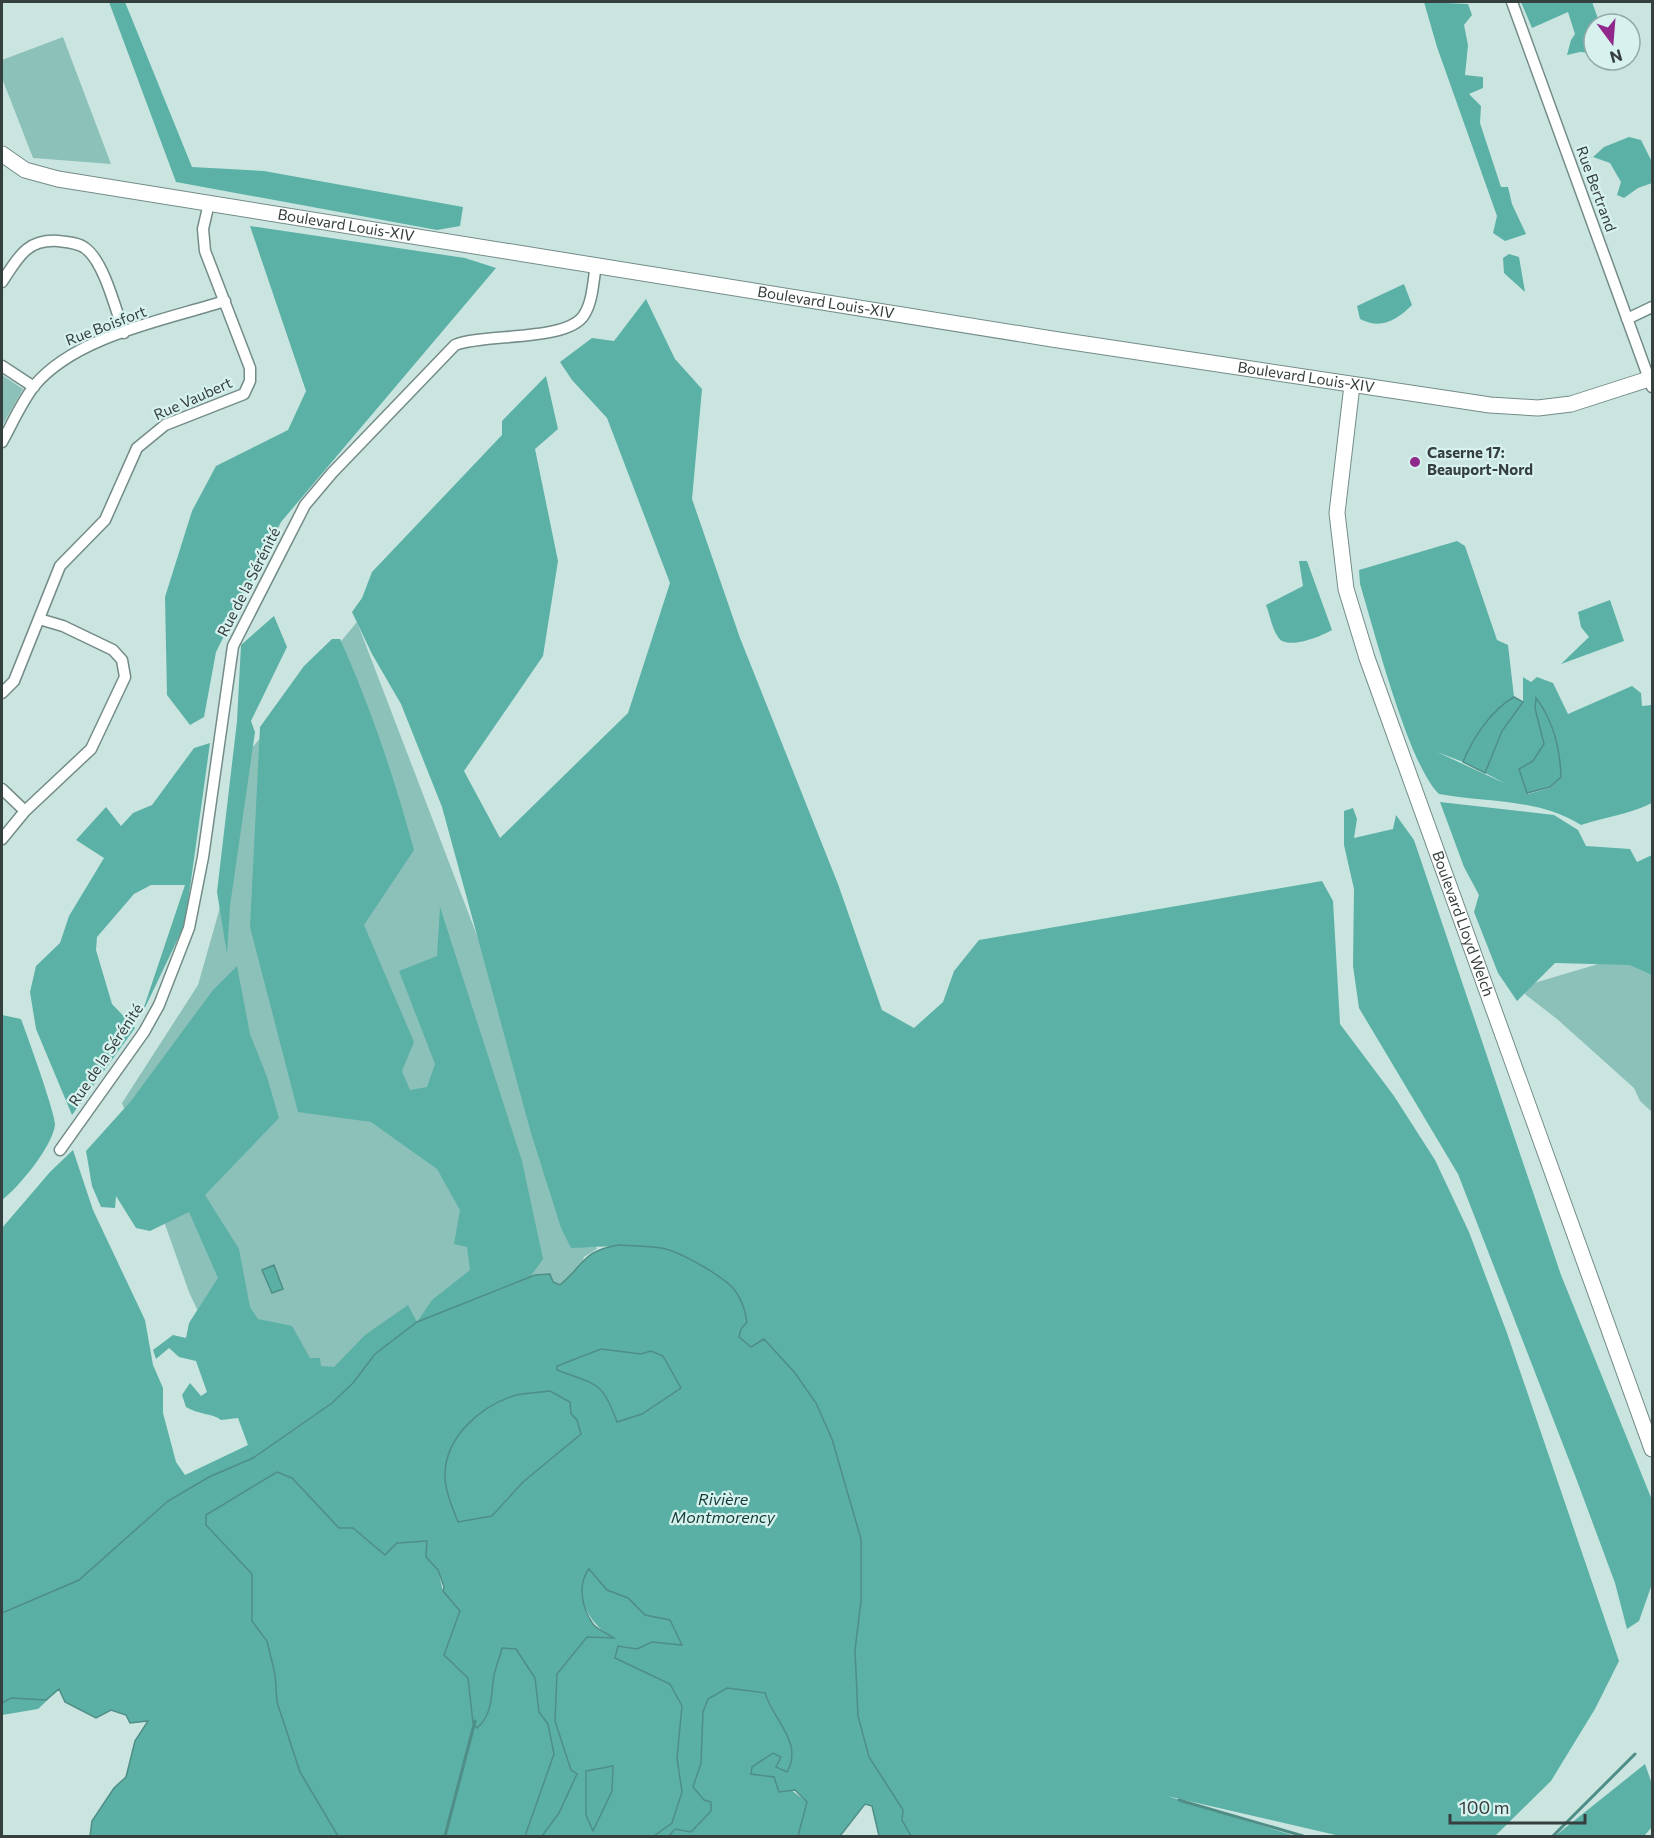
<svg xmlns="http://www.w3.org/2000/svg" width="1654" height="1838" font-family="Commissioner,sans-serif">
  <rect width="100%" height="100%" fill="#cae5e0"/>
  <path fill="#8cc1b9" d="M 63,37 L 111,164 L 33,158 L 2,78 L 2,60 Z
    M 2,375 L 23,389 L 2,426 Z
    M 357,622 L 597,1249 L 584,1257 L 581,1267 L 560,1286 L 553,1282 L 353,1383 L 216,1350 L 189,1292 L 122,1103 L 198,985 L 219,911 L 229,854 L 236,767 Z
    M 1652,948 L 1652,1112 L 1640,1101 L 1634,1088 L 1557,1019 L 1526,995 L 1521,987 Z"/>
  <path fill="#5bb1a6" fill-rule="evenodd" d="M 109,2 L 125,2 L 192,167 L 264,171 L 463,207 L 460,226 L 437,230 L 176,182 Z
    M 1424,2 L 1468,4 L 1472,15 L 1464,25 L 1468,45 L 1465,75 L 1483,77 L 1483,88 L 1469,94 L 1481,106 L 1480,123 L 1501,187 L 1508,187 L 1512,204 L 1526,234 L 1505,241 L 1493,233 L 1497,216 L 1437,47 Z
    M 1521,2 L 1592,2 L 1600,24 L 1594,24 L 1594,53 L 1580,52 L 1567,55 L 1571,40 L 1575,34 L 1568,12 L 1532,28 Z
    M 1629,137 L 1641,140 L 1652,162 L 1652,183 L 1638,188 L 1624,198 L 1617,195 L 1621,182 L 1610,163 L 1593,157 L 1604,147 Z
    M 250,226 L 465,258 L 496,268 L 281,522 L 216,652 L 204,717 L 190,725 L 167,695 L 165,597 L 192,511 L 216,466 L 288,430 L 306,391 Z
    M 1509,254 L 1519,257 L 1525,292 L 1504,273 L 1503,258 Z
    M 1404,284 L 1412,305 C 1397,320 1381,330 1360,319 L 1357,306 Z
    M 646,299 L 675,359 L 702,389 L 692,499 L 740,638 L 838,884 L 882,1010 L 914,1028 L 943,1002 L 954,971 L 979,940 L 1322,881 L 1333,901 L 1340,1024 L 1394,1096 L 1435,1160 L 1469,1232 L 1507,1333 L 1619,1661 L 1595,1709 L 1551,1781 L 1495,1836 L 1340,1836 L 1167,1796 L 1295,1836 L 911,1836 L 902,1820 L 903,1810 L 869,1757 L 858,1716 L 855,1650 L 861,1601 L 861,1539 L 832,1439 L 816,1403 L 764,1339 L 751,1347 L 739,1337 L 741,1329 L 735,1290 C 676,1242 643,1244 571,1248 L 561,1228 L 531,1133 L 442,807 L 401,704 L 372,654 L 352,612 L 362,598 L 372,572 L 502,435 L 502,421 L 546,376 L 558,429 L 535,449 L 558,561 L 543,656 L 464,771 L 500,838 L 628,713 L 670,583 L 607,418 L 572,380 L 560,362 L 592,338 L 614,341 Z
    M 1457,541 L 1465,546 L 1497,640 L 1508,645 L 1514,697 C 1491,710 1473,738 1463,762 L 1437,752 L 1506,784 L 1485,773 L 1502,731 L 1523,702 L 1523,677 L 1531,682 L 1537,677 L 1553,683 L 1568,714 L 1632,686 L 1641,693 L 1642,706 L 1652,705 L 1652,803 C 1630,814 1605,817 1581,825 C 1538,798 1488,803 1439,794 C 1409,766 1374,630 1360,584 L 1359,570 ZM 1537,699 C 1555,722 1560,748 1561,777 L 1550,788 L 1528,794 L 1533,761 L 1544,744 L 1535,708 Z
    M 1299,561 L 1307,561 L 1332,630 C 1322,636 1286,651 1278,637 C 1272,629 1270,615 1266,605 L 1303,586 Z
    M 1610,600 L 1624,641 L 1561,664 L 1589,637 L 1581,627 L 1578,612 Z
    M 274,616 L 287,647 L 251,721 L 255,732 L 230,906 L 227,954 L 217,892 L 237,721 L 241,645 Z
    M 332,639 L 340,639 C 371,708 394,777 414,850 L 364,925 L 414,1042 L 402,1071 L 410,1090 L 427,1087 L 435,1064 L 399,971 L 437,956 L 440,907 L 522,1161 L 543,1259 L 530,1277 L 417,1322 L 375,1354 L 353,1383 L 332,1403 L 253,1458 L 209,1477 L 168,1501 L 79,1580 L 2,1613 L 2,1228 L 50,1172 L 73,1150 L 93,1210 L 145,1320 L 153,1365 L 163,1388 L 163,1413 L 176,1462 L 185,1475 L 248,1445 L 238,1418 L 221,1420 C 213,1413 199,1415 186,1407 L 182,1395 L 190,1383 L 201,1396 L 207,1392 L 196,1361 L 179,1357 L 169,1348 L 156,1359 L 153,1350 L 173,1335 L 186,1338 L 189,1323 L 218,1278 L 189,1212 L 150,1231 L 136,1228 L 116,1196 L 115,1208 L 101,1207 L 92,1186 L 86,1151 L 131,1101 L 213,990 L 237,966 L 250,1034 L 267,1077 L 279,1118 L 205,1195 L 239,1249 L 250,1307 L 258,1319 L 292,1326 L 310,1358 L 320,1358 L 321,1366 L 334,1367 L 365,1335 L 408,1305 L 417,1322 L 432,1300 L 470,1270 L 467,1247 L 454,1244 L 460,1210 L 437,1169 L 371,1122 L 298,1112 L 250,927 L 260,727 L 304,666 Z
    M 210,743 L 185,924 L 141,1016 L 185,885 L 151,885 L 134,894 L 97,937 L 96,950 L 112,1004 L 135,1028 L 72,1115 L 36,1029 L 30,992 L 36,966 L 60,943 L 69,916 L 104,858 L 76,840 L 106,807 L 121,826 L 133,813 L 152,805 L 194,748 Z
    M 1440,802 L 1554,815 L 1578,830 L 1586,846 L 1630,849 L 1637,862 L 1652,855 L 1652,975 L 1630,965 L 1555,963 L 1517,1001 L 1498,973 L 1474,912 L 1479,895 L 1464,867 Z
    M 1353,808 L 1357,819 L 1354,838 L 1393,829 L 1396,815 L 1414,840 L 1561,1275 L 1652,1500 L 1652,1584 L 1639,1621 L 1627,1629 L 1615,1583 L 1576,1478 L 1458,1174 L 1359,1008 L 1353,966 L 1354,889 L 1344,845 L 1344,811 Z
    M 2,1015 L 21,1019 C 27,1035 56,1115 55,1125 C 52,1147 19,1187 2,1200 Z
    M 601,1349 L 641,1354 L 651,1351 L 663,1356 L 681,1388 L 642,1414 L 617,1422 C 604,1383 595,1383 557,1371 L 556,1366 Z
    M 550,1391 L 570,1402 L 571,1414 L 577,1420 L 581,1434 L 524,1482 L 492,1516 L 458,1522 C 452,1507 444,1489 445,1472 C 446,1436 480,1407 513,1396 C 524,1392 538,1393 550,1391 Z
    M 277,1472 L 292,1478 L 339,1528 L 353,1528 L 385,1554 L 397,1543 L 427,1541 L 426,1557 L 438,1570 L 443,1591 L 460,1611 L 444,1655 L 468,1678 L 473,1724 L 477,1728 C 493,1715 491,1694 494,1675 C 496,1666 500,1657 502,1648 L 516,1649 L 535,1678 L 539,1712 L 548,1724 L 554,1754 L 525,1836 L 338,1836 L 300,1772 L 277,1702 L 275,1674 L 267,1641 L 252,1621 L 251,1574 L 206,1525 L 206,1515 Z
    M 589,1569 L 607,1590 L 628,1598 L 645,1615 L 670,1619 L 682,1646 L 652,1642 L 637,1649 L 619,1646 L 654,1675 L 671,1684 L 682,1706 L 677,1758 L 682,1792 L 672,1823 L 654,1836 L 542,1836 L 559,1813 L 577,1774 L 571,1770 L 555,1721 L 557,1674 L 587,1637 L 612,1638 C 590,1623 570,1595 589,1569 ZM 612,1767 L 612,1791 L 593,1831 L 586,1815 L 586,1772 Z
    M 727,1688 L 765,1693 C 771,1720 804,1741 787,1772 L 776,1767 L 751,1774 L 774,1777 L 807,1802 L 798,1836 L 669,1836 L 704,1800 L 693,1788 L 701,1763 L 703,1712 L 708,1699 Z
    M 59,1689 L 38,1709 L 2,1715 L 2,1703 L 11,1698 L 46,1700 Z
    M 1645,1764 L 1652,1784 L 1652,1827 L 1644,1836 L 1555,1836 Z"/>
  <path fill="#5ab0a5" stroke="#4f8e86" stroke-width="1.5" fill-rule="evenodd" d="M 1514,697 L 1523,702 L 1502,731 L 1485,773 L 1463,762 C 1473,738 1491,710 1514,697 Z
    M 1536,698 C 1554,721 1560,748 1561,777 L 1550,787 L 1527,793 L 1519,769 L 1533,761 L 1544,744 L 1535,708 Z
    M 619,1245 C 633,1246 647,1246 661,1248 C 679,1251 726,1277 736,1292 C 743,1302 745,1311 747,1322 L 741,1329 L 739,1337 L 751,1347 L 764,1339 L 795,1373 L 816,1403 L 832,1439 L 861,1539 L 861,1601 L 855,1650 L 858,1716 L 869,1757 L 903,1810 L 902,1820 L 911,1836 L 879,1836 L 872,1806 L 865,1804 L 840,1836 L 798,1836 L 807,1802 L 795,1790 L 779,1792 L 774,1777 L 751,1774 L 752,1767 L 773,1753 L 781,1757 L 776,1767 L 787,1772 C 804,1742 772,1719 765,1693 L 727,1688 L 708,1699 L 703,1712 L 701,1763 L 693,1787 L 704,1800 L 711,1802 L 711,1811 L 691,1832 L 675,1829 L 669,1836 L 654,1836 L 672,1823 L 682,1792 L 677,1758 L 682,1706 L 670,1684 L 615,1658 L 618,1646 L 637,1649 L 652,1642 L 682,1645 L 670,1620 L 645,1615 L 628,1598 L 607,1590 L 589,1569 C 577,1584 582,1609 593,1624 C 598,1630 608,1634 614,1638 L 587,1637 L 557,1674 L 555,1721 L 571,1770 L 577,1774 L 559,1813 L 542,1836 L 525,1836 L 554,1754 L 548,1724 L 539,1712 L 535,1678 L 516,1649 L 502,1648 C 500,1657 496,1666 494,1675 C 491,1694 493,1715 477,1728 L 473,1723 L 468,1678 L 444,1655 L 460,1611 L 443,1591 L 444,1587 L 438,1570 L 426,1557 L 427,1541 L 397,1543 L 385,1555 L 353,1528 L 339,1528 L 292,1478 L 277,1472 L 206,1515 L 206,1525 L 252,1574 L 252,1621 L 267,1641 L 275,1674 L 277,1702 L 300,1772 L 338,1836 L 90,1836 L 92,1821 L 114,1788 L 126,1777 L 135,1741 L 148,1721 L 130,1723 L 126,1715 L 111,1710 L 96,1718 L 65,1702 L 59,1689 L 46,1700 L 11,1698 L 2,1703 L 2,1613 L 79,1580 L 168,1501 L 209,1477 L 253,1458 L 332,1403 L 353,1383 L 375,1354 L 417,1322 L 535,1275 L 550,1274 L 553,1282 L 560,1285 C 586,1263 582,1251 619,1245 ZM 601,1349 L 641,1354 L 651,1351 L 663,1356 L 681,1388 L 642,1414 L 617,1422 C 602,1380 596,1385 557,1370 L 557,1366 ZM 550,1391 L 570,1402 L 571,1414 L 577,1420 L 581,1434 L 523,1482 L 492,1516 L 458,1522 C 452,1507 444,1488 445,1472 C 447,1436 480,1407 513,1396 C 524,1392 538,1393 550,1391 Z
    M 274,1265 L 283,1289 L 272,1293 L 262,1270 Z
    M 613,1766 L 612,1791 L 593,1831 L 586,1815 L 586,1771 Z"/>
  <g fill="none" stroke-linecap="round" stroke-linejoin="round">
    <path stroke="#4f8e86" stroke-width="3" d="M 1179,1800 L 1303,1836
      M 445,1836 L 475,1721
      M 1553,1836 L 1635,1754"/>
    <g stroke="#738c88" stroke-width="13">
      <path id="minor" d="M 1512,2 L 1652,387
        M 2,282 C 18,258 26,239 58,241 C 67,242 79,243 85,248 C 104,261 116,311 124,333
        M 1627,319 L 1652,307
        M 2,366 L 34,387
        M 2,442 C 12,424 21,403 34,386 C 75,336 165,320 225,301
        M 2,693 L 14,681 L 60,566 L 105,520 L 137,448 L 165,425 L 244,394 L 250,381 L 250,368 L 205,251 L 203,229 L 209,203
        M 2,789 L 25,811
        M 2,839 L 25,811 L 91,749 L 125,677 L 122,660 L 113,650 L 63,626 L 39,619
        M 60,1150 L 144,1032 L 159,1005 L 189,928 L 203,857 L 233,646 L 305,505 L 332,473 L 455,345 C 485,333 567,342 584,315 C 593,301 593,281 596,265"/>
    </g>
    <g stroke="#738c88" stroke-width="17">
      <g id="secondary">
        <path id="s1" d="M 2,154 L 25,170 L 58,179 L 1052,339 L 1490,405 L 1538,408 L 1571,404 L 1652,378"/>
        <path id="s2" d="M 1352,385 L 1337,513 L 1346,589 L 1367,658 L 1652,1449"/>
      </g>
    </g>
    <use href="#minor" stroke="#fff" stroke-width="10"/>
    <use href="#secondary" stroke="#fff" stroke-width="15"/>
  </g>
  <circle fill="#91288c" stroke="#d7f2ee" stroke-width="2" cx="1415" cy="462" r="6"/>
  <g text-anchor="middle" stroke-width="4.5" stroke-linejoin="round" paint-order="stroke">
    <g font-size="15" fill="#353f3e" stroke="#d7f2ee">
      <text transform="translate(1596 189) rotate(70)" y="5">Rue Bertrand</text>
      <text dy="5" stroke="none"><textPath href="#s1" startOffset="354">Boulevard Louis-XIV</textPath></text>
      <text dy="5" stroke="none"><textPath href="#s1" startOffset="840">Boulevard Louis-XIV</textPath></text>
      <text transform="translate(106 326) rotate(-21)" y="5">Rue Boisfort</text>
      <text dy="5" stroke="none"><textPath href="#s1" startOffset="1326">Boulevard Louis-XIV</textPath></text>
      <text transform="translate(193 399) rotate(-24)" y="5">Rue Vaubert</text>
      <text transform="translate(249 582) rotate(-63)" y="5">Rue de la Sérénité</text>
      <text dy="5" stroke="none"><textPath href="#s2" startOffset="560">Boulevard Lloyd Welch</textPath></text>
      <text transform="translate(106 1055) rotate(-56)" y="5">Rue de la Sérénité</text>
    </g>
    <g font-size="15" font-weight="bold" fill="#353f3e" stroke="#d7f2ee" text-anchor="start">
      <text x="1427" y="458">Caserne 17:<tspan x="1427" dy="17">Beauport-Nord</tspan></text>
    </g>
    <g font-size="16" font-style="italic" fill="#143d38" stroke="#d7f2ee">
      <text x="723" y="1505">Rivière<tspan x="723" dy="18">Montmorency</tspan></text>
    </g>
  </g>
  <rect width="1654" height="1838" fill="none" stroke="#353f3e" stroke-width="6"/>
  <g transform="translate(1612 42) rotate(164)"><circle r="28" fill="#d7f2ee" stroke="#96aaa8" stroke-width="1.5"/>
  <path d="M0-4.5L10 22L0 15L-10 22Z" fill="#91288c"/>
  <text y="-9" font-size="16" font-weight="bold" text-anchor="middle" fill="#353f3e">N</text>
  </g>
  <path d="M1450 1814v9h135v-9" fill="none" stroke="#353f3e" stroke-width="3"/>
  <text x="1459" y="1814" font-size="18" fill="#353f3e" stroke="#d7f2ee" stroke-width="4.5" paint-order="stroke">100 m</text>
</svg>
